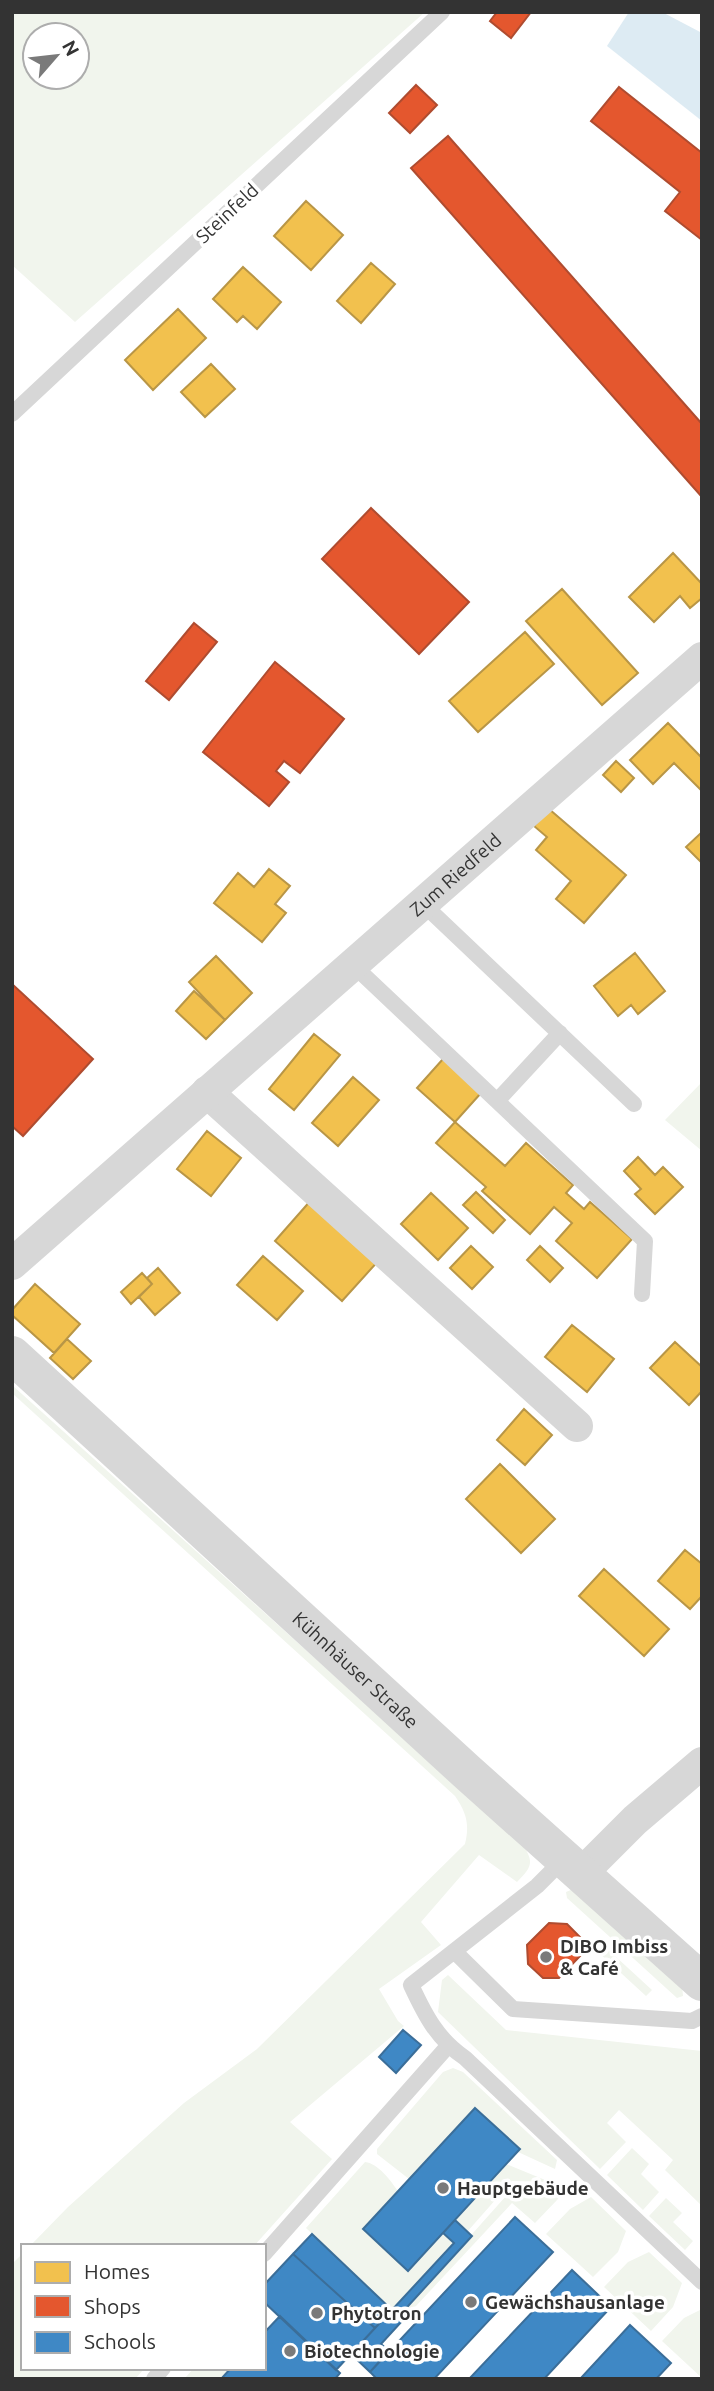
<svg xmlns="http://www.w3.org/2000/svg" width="714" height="2391" font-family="Ubuntu,sans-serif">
  <rect width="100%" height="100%" fill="#fff"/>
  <path fill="#f1f5ed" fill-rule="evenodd" d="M 12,12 L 425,12 L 75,322 L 12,265 ZM 35,35 L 77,35 L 77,77 L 35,77 Z
    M 702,1082 L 702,1151 L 665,1120 Z
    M 12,1385 L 524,1847 C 535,1863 530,1869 517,1882 L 479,1855 L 421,1922 L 441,1945 L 379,1989 L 398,2021 L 404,2026 L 290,2122 L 332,2159 L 254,2246 L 30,2246 L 68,2207 L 184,2103 L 257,2049 L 465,1844 C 470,1824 466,1812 455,1796 L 12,1393 Z
    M 573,1889 L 682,1985 L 683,1996 L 677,1998 L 567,1898 L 566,1892 Z
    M 602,1944 L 652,1990 L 646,1996 L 597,1951 Z
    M 448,1975 L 506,2030 L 702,2051 L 702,2206 L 665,2170 L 673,2160 L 619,2110 L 607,2123 L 626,2142 L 600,2169 L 438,2012 L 442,1980 Z
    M 453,2068 L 463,2072 L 557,2160 L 555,2169 L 518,2152 L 520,2149 L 475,2108 L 409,2179 L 377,2154 L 377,2149 L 443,2072 Z
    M 632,2148 L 649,2164 L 641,2174 L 659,2192 L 643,2210 L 607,2175 Z
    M 365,2162 C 379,2164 390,2180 398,2191 L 363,2229 L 408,2271 L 443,2233 L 454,2243 L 392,2310 L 306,2228 Z
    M 506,2164 L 550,2182 L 512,2181 L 467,2232 L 455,2220 Z
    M 514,2187 L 561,2187 L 558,2199 L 535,2223 L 512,2203 L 403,2320 L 399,2316 Z
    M 591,2197 L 626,2231 L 618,2252 L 593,2277 L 546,2234 L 570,2209 Z
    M 666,2198 L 682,2213 L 673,2222 L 693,2241 L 685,2250 L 649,2216 Z
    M 649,2252 L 682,2283 L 673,2307 L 651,2331 L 604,2287 L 628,2262 Z
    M 23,2253 L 23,2368 L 145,2368 L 135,2379 L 12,2379 L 12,2264 Z
    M 702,2309 L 702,2378 L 662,2341 L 684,2318 Z
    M 194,2368 L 231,2368 L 221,2379 L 184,2379 Z"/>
  <path fill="#ddebf3" d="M 629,12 L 662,12 L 702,33 L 702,121 L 607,46 Z"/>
  <path fill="#f2c14e" stroke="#b99646" stroke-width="2" d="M 306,201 L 343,235 L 311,270 L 274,236 Z
    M 371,263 L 395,284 L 361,323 L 337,301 Z
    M 243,267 L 281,302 L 257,329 L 243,316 L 237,322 L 213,299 Z
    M 178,309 L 206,338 L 153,390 L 125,360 Z
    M 211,364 L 235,389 L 205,417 L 181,392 Z
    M 673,553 L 702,584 L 702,598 L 690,608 L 680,596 L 654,622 L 629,597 Z
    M 562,589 L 638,673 L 602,705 L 526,621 Z
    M 525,632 L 554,664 L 478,732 L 449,701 Z
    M 668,723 L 702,758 L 702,791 L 674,763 L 653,784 L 630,760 Z
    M 616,761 L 634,778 L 621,792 L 603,775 Z
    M 549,809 L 626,875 L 584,923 L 556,899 L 571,881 L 536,850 L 547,837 L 534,826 Z
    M 702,832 L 702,863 L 686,847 Z
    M 269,869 L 290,886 L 275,904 L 286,913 L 262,942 L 214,903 L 238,873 L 254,887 Z
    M 635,953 L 665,991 L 638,1014 L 631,1005 L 618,1016 L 594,986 Z
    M 216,956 L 252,993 L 225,1020 L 189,982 Z
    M 194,991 L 225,1020 L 206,1039 L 176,1011 Z
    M 314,1034 L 340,1055 L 294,1110 L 269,1089 Z
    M 443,1059 L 481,1093 L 455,1122 L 417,1088 Z
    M 353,1077 L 379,1100 L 338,1146 L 312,1123 Z
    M 455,1122 L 505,1166 L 526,1143 L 573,1185 L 566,1193 L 584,1209 L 590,1202 L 632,1239 L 597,1278 L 556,1241 L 572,1223 L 554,1207 L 530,1234 L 482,1191 L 486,1187 L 436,1143 Z
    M 207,1131 L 241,1158 L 211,1196 L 177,1169 Z
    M 638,1157 L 655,1175 L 663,1167 L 683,1187 L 655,1214 L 635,1194 L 641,1189 L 624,1171 Z
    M 476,1192 L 505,1220 L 493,1233 L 463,1205 Z
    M 431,1193 L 468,1228 L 438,1260 L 401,1224 Z
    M 312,1199 L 380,1259 L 342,1301 L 275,1241 Z
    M 471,1246 L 493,1267 L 472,1289 L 450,1268 Z
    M 540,1246 L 563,1268 L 550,1282 L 527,1260 Z
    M 263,1256 L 303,1291 L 277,1320 L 237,1285 Z
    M 158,1268 L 180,1293 L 155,1315 L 139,1297 L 152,1284 L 147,1278 Z
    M 142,1273 L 152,1284 L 131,1304 L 121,1292 Z
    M 35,1284 L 80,1324 L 54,1353 L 12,1315 L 12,1310 Z
    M 572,1325 L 614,1359 L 587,1392 L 545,1357 Z
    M 67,1339 L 91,1361 L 73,1379 L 50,1358 Z
    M 675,1342 L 702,1367 L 702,1391 L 689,1405 L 650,1368 Z
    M 524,1409 L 552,1435 L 525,1465 L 497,1440 Z
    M 500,1464 L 555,1519 L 521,1553 L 466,1499 Z
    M 685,1550 L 702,1564 L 702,1596 L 690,1609 L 658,1581 Z
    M 604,1569 L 669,1629 L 644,1656 L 579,1596 Z"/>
  <path fill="#e4572e" stroke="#af4c30" stroke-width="2" d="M 497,12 L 531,12 L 511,38 L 490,21 Z
    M 416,85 L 437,105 L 410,133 L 389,113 Z
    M 619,87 L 702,153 L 702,240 L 665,211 L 680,192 L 591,121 Z
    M 448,136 L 702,424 L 702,497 L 411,168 Z
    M 371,508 L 469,602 L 419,654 L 322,559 Z
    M 194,623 L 217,642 L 169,700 L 146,681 Z
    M 275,662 L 344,719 L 300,773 L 284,761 L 276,771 L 289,782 L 269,806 L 203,752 Z
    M 12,984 L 93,1059 L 23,1136 L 12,1126 Z
    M 549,1923 L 567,1924 L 583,1940 L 581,1955 L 559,1978 L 543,1978 L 528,1964 L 527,1945 Z"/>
  <path fill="#3f88c5" stroke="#3b6e99" stroke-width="2" d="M 403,2030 L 421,2045 L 396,2073 L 379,2057 Z
    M 475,2108 L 520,2149 L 408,2271 L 363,2229 Z
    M 515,2217 L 553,2252 L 434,2379 L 377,2379 L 370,2372 Z
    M 455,2220 L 472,2236 L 399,2316 L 403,2320 L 381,2344 L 389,2351 L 370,2372 L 351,2354 L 454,2243 L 443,2233 Z
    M 312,2234 L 392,2310 L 375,2328 L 293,2254 Z
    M 293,2254 L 375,2328 L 336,2370 L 264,2302 L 264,2285 Z
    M 572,2270 L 611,2307 L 544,2379 L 469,2379 Z
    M 280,2316 L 340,2373 L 335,2379 L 221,2379 L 231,2368 L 264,2368 L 264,2333 Z
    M 630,2325 L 671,2363 L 656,2379 L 580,2379 Z"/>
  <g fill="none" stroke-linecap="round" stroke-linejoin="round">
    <path stroke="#d7d7d7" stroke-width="16" d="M 12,414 L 442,12
      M 422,903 L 634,1104
      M 352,964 L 497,1101 L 560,1033
      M 497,1101 L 645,1241 L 642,1294
      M 564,1859 L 537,1886 L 411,1985 C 425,2015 437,2039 465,2058 L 702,2282
      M 455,1952 L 513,2009 L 692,2021 L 702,2016
      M 264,2254 L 448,2046
      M 154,2379 L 163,2368"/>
    <g stroke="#d7d7d7" stroke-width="32">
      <path d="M 207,1092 L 577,1426"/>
      <path id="s1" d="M 12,1264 L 702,658"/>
      <path d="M 582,1873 L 635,1820 L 702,1763"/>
    </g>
    <path stroke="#d7d7d7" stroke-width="38" id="s2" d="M 12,1355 L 467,1772 L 702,1982"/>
  </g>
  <g fill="#7a7a7a" stroke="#fff" stroke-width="2.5">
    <circle cx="546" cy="1957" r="7"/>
    <circle cx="443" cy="2188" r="7"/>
    <circle cx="471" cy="2302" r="7"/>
    <circle cx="317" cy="2313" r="7"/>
    <circle cx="290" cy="2351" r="7"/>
  </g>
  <g text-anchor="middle" stroke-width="7" stroke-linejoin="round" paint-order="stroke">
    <g font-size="19" fill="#333" stroke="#fff">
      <text transform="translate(227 213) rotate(-43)" y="7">Steinfeld</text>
      <text dy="7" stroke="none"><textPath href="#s1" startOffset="590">Zum Riedfeld</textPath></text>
      <text dy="7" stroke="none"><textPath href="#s2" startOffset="466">Kühnhäuser Straße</textPath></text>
    </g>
    <g font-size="19" font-weight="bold" fill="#333" stroke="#fff" text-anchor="start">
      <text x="560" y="1953">DIBO Imbiss<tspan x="560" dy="22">&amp; Café</tspan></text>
      <text x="457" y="2195">Hauptgebäude</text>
      <text x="485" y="2309">Gewächshausanlage</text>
      <text x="331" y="2320">Phytotron</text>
      <text x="304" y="2358">Biotechnologie</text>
    </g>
  </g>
  <rect width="714" height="2391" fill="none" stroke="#333333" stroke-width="28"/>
  <rect x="21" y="2244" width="245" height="126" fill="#ffffff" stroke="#adadad" stroke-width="2"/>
  <rect x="35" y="2262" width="35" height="21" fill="#f2c14e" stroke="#adadad" stroke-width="2"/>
  <text x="84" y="2279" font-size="21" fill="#333333">Homes</text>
  <rect x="35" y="2296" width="35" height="21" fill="#e4572e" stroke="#adadad" stroke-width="2"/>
  <text x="84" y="2314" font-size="21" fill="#333333">Shops</text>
  <rect x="35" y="2332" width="35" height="21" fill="#3f88c5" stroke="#adadad" stroke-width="2"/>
  <text x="84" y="2349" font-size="21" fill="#333333">Schools</text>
  <g transform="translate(56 56) rotate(62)"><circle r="33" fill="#ffffff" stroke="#adadad" stroke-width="2"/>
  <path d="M0-5L12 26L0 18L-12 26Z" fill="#7a7a7a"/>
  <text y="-10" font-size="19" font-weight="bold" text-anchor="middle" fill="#333333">N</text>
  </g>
</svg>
